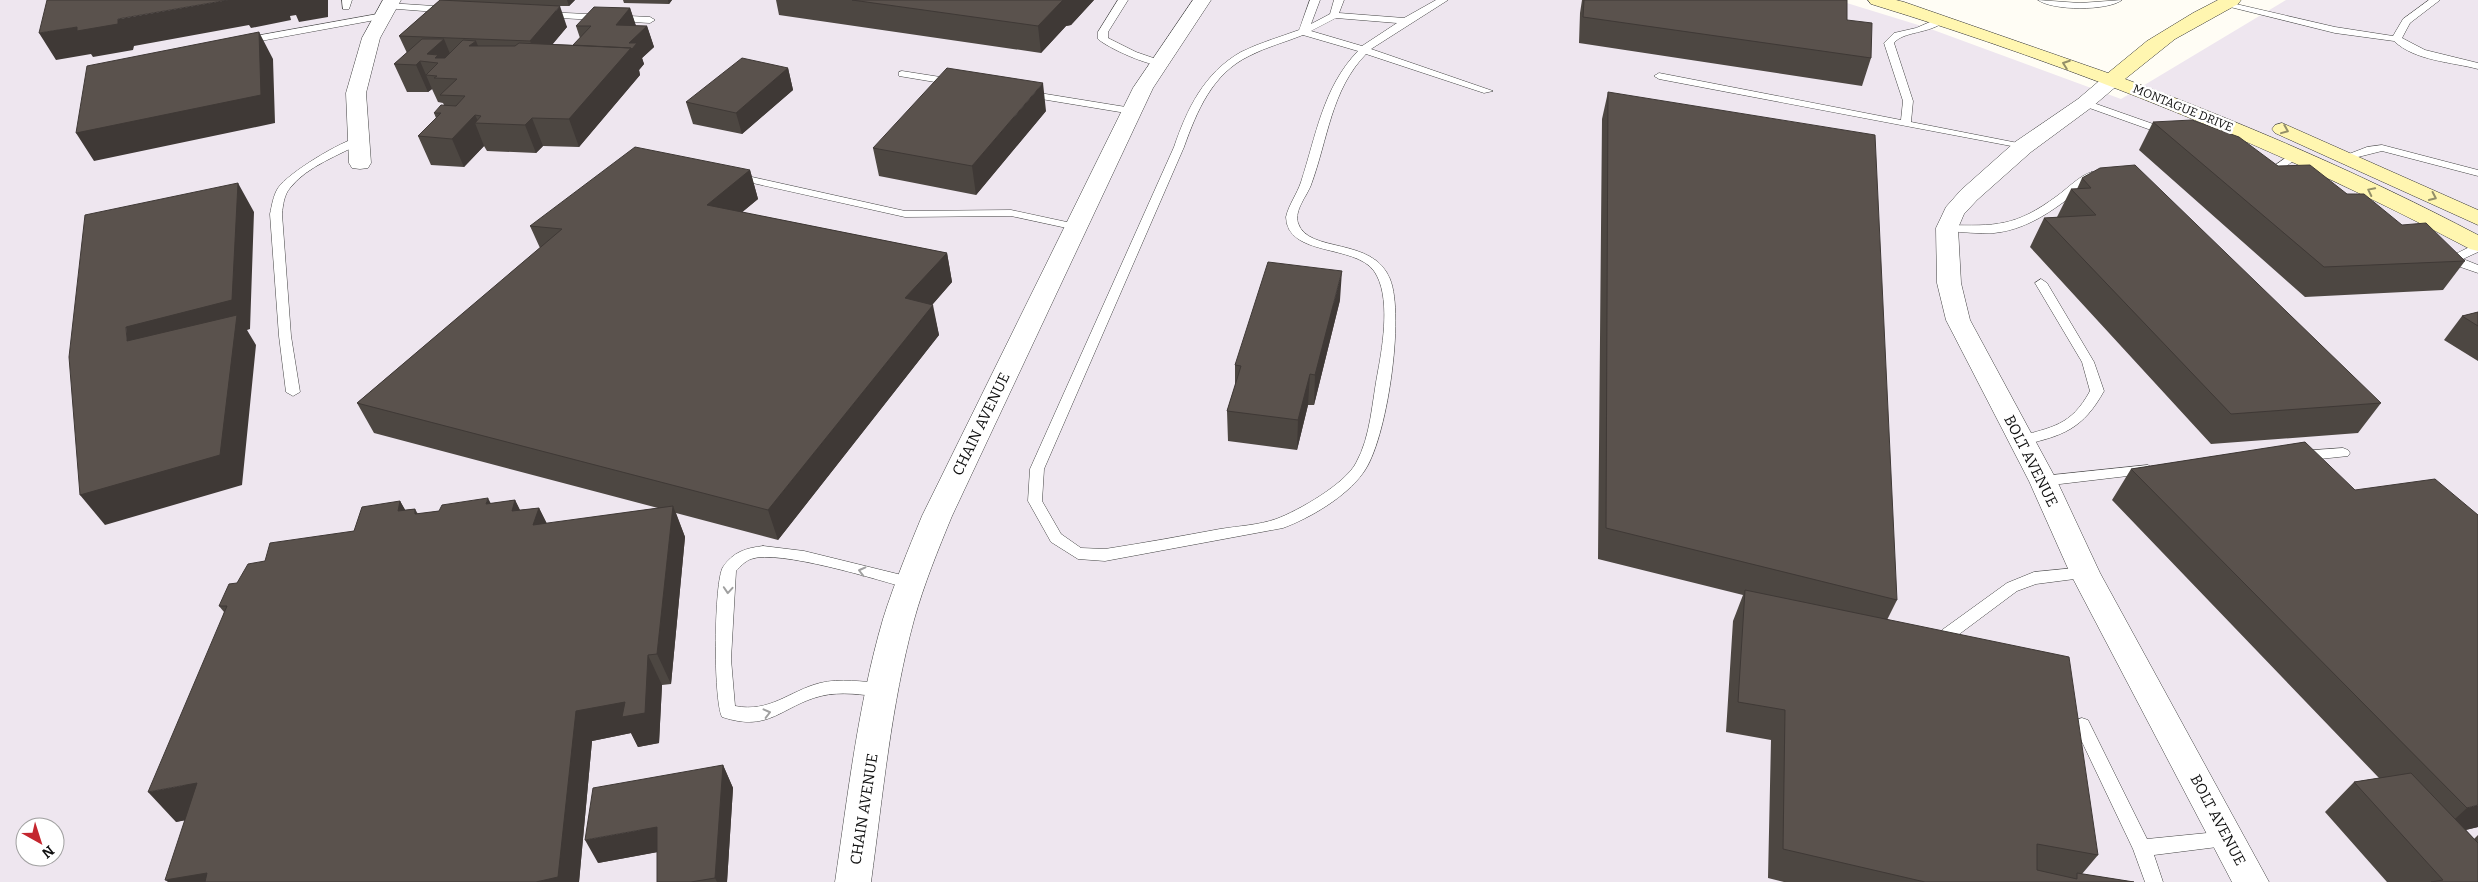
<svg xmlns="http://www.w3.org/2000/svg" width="2478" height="882" font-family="Bitter,serif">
  <rect width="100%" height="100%" fill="#fffdf5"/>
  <path fill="#eee6ef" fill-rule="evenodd" d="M 0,0 L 1837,0 L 1928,28 L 2121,99 L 2286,0 L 2478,0 L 2478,882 L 0,882 ZM 25,827 L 55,827 L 55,857 L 25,857 Z"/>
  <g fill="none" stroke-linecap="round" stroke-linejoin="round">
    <g stroke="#444" stroke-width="1">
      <path id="lane" d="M 342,0 L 352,0 L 349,9 L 343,9 Z
        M 1118,0 L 1128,0 L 1108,32 L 1108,38 L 1136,52 L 1162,61 L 1162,65 C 1150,67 1108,48 1098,39 L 1098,32 Z
        M 1310,0 L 1320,0 L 1311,24 L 1330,14 L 1334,0 L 1344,0 L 1339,13 L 1404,18 L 1436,0 L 1448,0 L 1371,49 L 1493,91 L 1484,93 L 1366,54 C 1331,90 1328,139 1311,185 C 1307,196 1294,210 1298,223 C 1308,254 1373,236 1390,279 C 1405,315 1387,442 1363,473 C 1346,497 1310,518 1283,528 L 1105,561 L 1078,559 L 1051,542 L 1028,501 L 1030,469 L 1174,147 C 1187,109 1204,73 1241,52 C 1259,43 1280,37 1299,30 ZM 1336,18 L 1397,23 L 1362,46 L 1311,31 ZM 1303,35 L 1358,51 C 1323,87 1316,136 1301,182 C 1297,194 1289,204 1286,217 C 1287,257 1355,244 1374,271 C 1391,295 1383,344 1378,371 C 1372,401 1371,436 1356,463 C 1345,484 1298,511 1276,519 C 1259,525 1239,526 1220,529 C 1182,536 1144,543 1105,549 L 1081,548 L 1061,534 L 1042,501 L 1044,469 L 1184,147 C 1197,111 1212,74 1249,56 C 1266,47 1286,42 1303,35 Z
        M 2038,0 L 2080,3 L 2122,0 C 2108,11 2052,11 2038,0 Z
        M 2429,0 L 2440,0 L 2410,23 L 2402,38 L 2425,50 L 2478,63 L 2478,69 C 2452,62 2415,61 2394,41 L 2335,33 L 2218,4 L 2223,1 L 2335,27 L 2393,36 L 2403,19 Z
        M 388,3 L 449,7 L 454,10 L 449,13 L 385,8 L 385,4 Z
        M 545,12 L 650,17 L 655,20 L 650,23 L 542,17 L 540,15 Z
        M 383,13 L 386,14 L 386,18 L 244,44 L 239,41 L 244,38 Z
        M 1937,19 L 1945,21 C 1930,34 1903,31 1894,43 L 1913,101 L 1911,122 L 2023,144 L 2027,145 L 2027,149 L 1659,79 L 1654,76 L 1659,73 L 1901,120 L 1903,101 L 1884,43 L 1894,33 L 1916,28 Z
        M 902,71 L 953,79 L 958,82 L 953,85 L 899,76 L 899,72 Z
        M 1027,91 L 1132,108 L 1137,111 L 1132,114 L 1023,96 L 1023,92 Z
        M 2085,100 L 2173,131 L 2174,133 L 2173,135 L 2165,135 L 2081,105 L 2080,103 Z
        M 359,137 L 363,138 L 363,142 C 340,155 307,166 290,188 C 284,195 283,205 282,214 L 291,336 L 300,392 L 293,396 L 286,392 L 279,336 L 270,214 C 272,205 273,196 278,188 C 288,173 341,141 359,137 Z
        M 2382,145 L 2478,170 L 2478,176 L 2382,151 L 2346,160 L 2341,157 L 2367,147 Z
        M 2294,152 L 2299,155 L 2298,157 L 2275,175 L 2267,175 L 2267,171 Z
        M 2092,172 L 2097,175 L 2096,177 C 2065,201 2034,229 1994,233 C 1978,234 1963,232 1947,231 L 1941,228 L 1947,225 C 1996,226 2015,227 2057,196 C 2067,189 2080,175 2092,172 Z
        M 734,173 L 905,211 L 1011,210 L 1076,224 L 1082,227 L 1076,230 L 1011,216 L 905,217 L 730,178 L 730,174 Z
        M 2478,243 L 2478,252 L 2463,259 L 2478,265 L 2478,273 L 2449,263 L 2440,257 L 2446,253 L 2453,255 Z
        M 2041,279 L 2047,283 L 2094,362 L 2104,391 C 2083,429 2063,436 2022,445 L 2015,440 L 2017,437 C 2052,427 2071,426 2090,391 L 2082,362 L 2035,283 Z
        M 2343,448 L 2348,450 L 2350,453 L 2348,456 L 2301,461 L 2294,456 L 2301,451 Z
        M 2148,465 L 2155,470 L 2153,473 L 2043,486 L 2036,481 L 2043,476 Z
        M 763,546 L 804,551 L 910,577 L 915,579 L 918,583 L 915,587 L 910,589 C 879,580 778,549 751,559 C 745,561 740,567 736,571 L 731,659 L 735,706 C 770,713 789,691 820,683 C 840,678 863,682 883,683 L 889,685 L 891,690 L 889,695 L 883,697 C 863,695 841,691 821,696 C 781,706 770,733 722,717 C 713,699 714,581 723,567 C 733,552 746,548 763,546 Z
        M 2085,567 L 2090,569 L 2093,573 L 2090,577 L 2036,584 L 2017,591 L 1954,638 L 1948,640 L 1942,638 L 1940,634 L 1942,630 L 2007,583 L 2034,572 Z
        M 2082,718 L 2088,720 L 2147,839 L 2227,831 L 2233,833 L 2236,839 L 2233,845 L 2154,855 L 2163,882 L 2145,882 L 2133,849 L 2074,725 L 2076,720 Z"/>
    </g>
    <g stroke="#444" stroke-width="1">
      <path id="street" d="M 383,0 L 401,0 L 380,38 L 366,93 L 371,163 L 368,168 L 360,169 L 352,168 L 349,163 L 346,93 L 362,38 Z
        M 1193,0 L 1211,0 L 1153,88 L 952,516 C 938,550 924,584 914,620 C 891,705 883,794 871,882 L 835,882 C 848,794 858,705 883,619 C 894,584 908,550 922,516 L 1133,88 Z
        M 2112,74 L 2119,76 L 2122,80 L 2119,84 L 2092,107 L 2031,152 L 1977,200 L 1964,214 L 1958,228 L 1961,283 L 1970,320 L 2057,481 L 2100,573 L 2269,882 L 2232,882 L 2070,573 L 2029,481 L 1946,320 L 1937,283 L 1936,228 L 1946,207 L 1961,190 L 2015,142 L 2078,99 L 2105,76 Z"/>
    </g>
    <g stroke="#333" stroke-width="1">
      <path id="secondary" d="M 1868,0 L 1896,0 L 1904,2 L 2108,73 L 2147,41 L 2193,13 L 2218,0 L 2241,0 L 2238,4 L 2175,39 L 2125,79 C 2246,124 2364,175 2478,235 L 2478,251 L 2470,249 C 2279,148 2077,67 1871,4 Z
        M 2282,123 L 2478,210 L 2478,225 L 2275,133 L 2272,129 L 2275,125 Z"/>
    </g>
    <use href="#lane" fill="#fff" fill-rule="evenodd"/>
    <use href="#street" fill="#fff" fill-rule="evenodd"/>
    <use href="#secondary" fill="#fff6b0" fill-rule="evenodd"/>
  </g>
  <path fill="#4d4742" d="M 440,0 L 575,0 L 569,6 L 553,6 L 567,27 L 552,44 L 573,45 L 580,38 L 576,26 L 630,8 L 636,26 L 647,26 L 654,47 L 642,58 L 644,64 L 639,70 L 640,75 L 579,147 L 543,146 L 536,153 L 487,151 L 484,146 L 464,167 L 431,165 L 418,136 L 436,118 L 434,113 L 444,105 L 443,103 L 438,102 L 432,89 L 428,92 L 407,92 L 394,64 L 407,53 L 399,36 Z
    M 623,0 L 672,0 L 669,4 L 624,3 Z
    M 776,0 L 1094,0 L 1071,25 L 1066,26 L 1041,53 L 779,15 Z
    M 1582,0 L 1847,0 L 1847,20 L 1871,58 L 1862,86 L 1579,43 L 1580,13 Z
    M 788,68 L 793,90 L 742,134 L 693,124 L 686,102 Z
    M 1608,92 L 1897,600 L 1887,620 L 2098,855 L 2082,874 L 2134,882 L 1784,882 L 1768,878 L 1771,740 L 1726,732 L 1733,621 L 1743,595 L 1598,559 L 1602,119 Z
    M 1046,111 L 976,195 L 879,176 L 873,148 Z
    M 2153,122 L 2278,166 L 2347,194 L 2465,261 L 2443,290 L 2305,297 L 2139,150 Z
    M 750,170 L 758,199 L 742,212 L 947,253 L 952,282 L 932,305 L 939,335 L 778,540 L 676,513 L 685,537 L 671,684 L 662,685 L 659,743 L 638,747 L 631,733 L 592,741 L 579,882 L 168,882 L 185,820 L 176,822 L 224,612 L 219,606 L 237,583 L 265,561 L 354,531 L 400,501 L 405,510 L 415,509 L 418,514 L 515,500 L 520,510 L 539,508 L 547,524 L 658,508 L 374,433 L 357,403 L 540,248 L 530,226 Z
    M 2082,178 L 2381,403 L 2358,433 L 2211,444 L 2030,247 L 2044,218 L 2057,217 L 2071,189 L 2077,189 Z
    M 1340,300 L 1314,405 L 1308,405 L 1297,450 L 1228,441 L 1227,411 L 1235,386 L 1235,365 Z
    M 2478,312 L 2478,361 L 2444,340 L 2462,316 Z
    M 2305,442 L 2478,827 L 2466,830 L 2474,839 L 2478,835 L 2478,882 L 2387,882 L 2325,812 L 2354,782 L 2379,778 L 2112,500 L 2131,469 Z
    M 723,765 L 733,788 L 727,882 L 657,882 L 657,852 L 598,863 Z"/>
  <path fill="#3f3936" d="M 228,0 L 328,0 L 328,17 L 299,22 L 296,15 L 290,16 L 291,20 L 251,28 L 249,25 L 134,46 L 133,50 L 93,57 L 91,54 L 56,60 L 39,33 Z
    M 567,0 L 575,0 L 569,6 Z
    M 668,0 L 672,0 L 669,4 Z
    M 1063,0 L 1094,0 L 1071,25 L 1066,26 L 1041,53 L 1038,26 Z
    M 560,6 L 567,27 L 538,62 L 530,41 Z
    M 630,8 L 637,29 L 616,25 Z
    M 647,26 L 654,47 L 642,58 L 644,64 L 639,70 L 640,75 L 579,147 L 569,119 L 629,43 Z
    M 259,32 L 273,59 L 275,123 L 94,161 L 76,133 Z
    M 444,39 L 455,66 L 438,63 L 427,54 Z
    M 476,41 L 487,68 L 469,46 Z
    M 420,61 L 432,89 L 428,92 L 416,65 Z
    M 788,68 L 793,90 L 742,134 L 736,113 Z
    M 1043,83 L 1046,111 L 976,195 L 972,166 Z
    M 475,115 L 479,123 L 475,123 L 484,146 L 464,167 L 452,139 Z
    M 532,118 L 543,146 L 536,153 L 525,125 Z
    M 750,170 L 758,199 L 716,234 L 707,205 Z
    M 238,183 L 254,212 L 250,329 L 247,330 L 256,345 L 242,485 L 105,525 L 80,495 L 127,341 L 126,327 Z
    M 947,253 L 952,282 L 912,328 L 905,298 Z
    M 1342,271 L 1340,300 L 1314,405 L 1315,375 Z
    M 933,305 L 939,335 L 778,540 L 768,510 Z
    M 1310,374 L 1308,405 L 1297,450 L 1298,420 Z
    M 488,498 L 504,529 L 486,504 Z
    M 515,500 L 530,531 L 512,511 Z
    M 400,501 L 418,532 L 398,511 Z
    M 673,506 L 685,537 L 671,684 L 657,654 Z
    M 539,508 L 554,538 L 533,525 Z
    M 648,655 L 662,685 L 659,743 L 638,747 L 631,733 L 592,741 L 579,882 L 536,882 L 576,711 Z
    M 723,765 L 733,788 L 727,882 L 717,882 L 715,878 Z
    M 197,783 L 224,813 L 176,822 L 148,792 Z
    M 2478,805 L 2478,827 L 2435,837 L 2467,808 Z
    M 657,827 L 669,850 L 598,863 L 585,840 Z
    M 207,873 L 217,882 L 168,882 L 165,880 Z"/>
  <path fill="#5a524d" stroke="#3f3936" d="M 47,0 L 228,0 L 118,19 L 118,24 L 77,31 L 77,27 L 39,33 Z
    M 440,0 L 560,6 L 530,41 L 399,36 Z
    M 852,0 L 1063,0 L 1038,26 Z
    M 1584,0 L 1847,0 L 1847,20 L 1872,23 L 1871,58 L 1583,17 Z
    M 594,7 L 630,8 L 616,25 L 647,26 L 629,43 L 637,43 L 632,49 L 631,48 L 573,45 L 591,26 L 576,26 Z
    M 259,32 L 261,95 L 76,133 L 87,66 Z
    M 422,39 L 444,39 L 427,54 L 438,55 L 435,58 L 445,58 L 463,40 L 476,41 L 469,46 L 515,46 L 519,43 L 631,48 L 569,119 L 532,118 L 525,125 L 475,123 L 481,116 L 475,115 L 452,139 L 418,136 L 441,113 L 434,113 L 441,105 L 456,106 L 465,96 L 440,95 L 457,79 L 434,78 L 437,76 L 426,75 L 438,63 L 420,61 L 416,65 L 394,64 Z
    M 742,58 L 788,68 L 736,113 L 686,102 Z
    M 947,68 L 1043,83 L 972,166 L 873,148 Z
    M 1608,92 L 1875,135 L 1897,600 L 1606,528 Z
    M 2192,120 L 2239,137 L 2278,166 L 2310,165 L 2347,194 L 2364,194 L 2402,225 L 2426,223 L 2465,261 L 2324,267 L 2153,122 Z
    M 635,147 L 750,170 L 707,205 L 947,253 L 905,298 L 933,305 L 768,510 L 357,403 L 562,229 L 530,226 Z
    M 2135,165 L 2381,403 L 2231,414 L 2044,218 L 2096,215 L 2071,189 L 2091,188 L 2082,178 L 2100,168 Z
    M 238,183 L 232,300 L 126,327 L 127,341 L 237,315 L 220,455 L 80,495 L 69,357 L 85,215 Z
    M 1268,262 L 1342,271 L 1315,375 L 1310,374 L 1298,420 L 1227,411 L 1241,366 L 1235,365 Z
    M 2478,312 L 2478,326 L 2462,316 Z
    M 2305,442 L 2355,490 L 2435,479 L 2478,515 L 2478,805 L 2467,808 L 2131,469 Z
    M 488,498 L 486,504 L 515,500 L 512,511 L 539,508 L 533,525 L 673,506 L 657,654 L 648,655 L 645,713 L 622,717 L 625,702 L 576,711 L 558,877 L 536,882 L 205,882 L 207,873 L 165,880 L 197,783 L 148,792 L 227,606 L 219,606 L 229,584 L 237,583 L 248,564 L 265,561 L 270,543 L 354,531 L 362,507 L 400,501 L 398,511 L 415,509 L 415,514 L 439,511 L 442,505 Z
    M 1745,590 L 2069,657 L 2098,855 L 2037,844 L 2037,870 L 2077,879 L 2077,873 L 2134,882 L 1925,882 L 1783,849 L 1785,710 L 1738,702 Z
    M 723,765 L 715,878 L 691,882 L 657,882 L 657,827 L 585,840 L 593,788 Z
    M 2411,773 L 2478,843 L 2478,882 L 2431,882 L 2443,880 L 2354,782 Z"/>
  <defs><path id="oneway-chevron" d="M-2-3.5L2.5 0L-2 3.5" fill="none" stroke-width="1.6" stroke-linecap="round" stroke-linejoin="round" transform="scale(1.25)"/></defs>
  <g stroke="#948f68">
    <use href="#oneway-chevron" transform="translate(2066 64) rotate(-160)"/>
    <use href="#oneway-chevron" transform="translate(2285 130) rotate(22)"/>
    <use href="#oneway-chevron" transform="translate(2371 191) rotate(-154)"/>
    <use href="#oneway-chevron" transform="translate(2433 197) rotate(25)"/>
  </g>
  <g stroke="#a0a0a0">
    <use href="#oneway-chevron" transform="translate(862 571) rotate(-166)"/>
    <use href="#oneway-chevron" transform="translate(728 590) rotate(94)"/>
    <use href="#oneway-chevron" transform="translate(767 713) rotate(-14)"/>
  </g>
  <g text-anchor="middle" stroke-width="5" stroke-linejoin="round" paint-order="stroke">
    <g font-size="12" fill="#111" stroke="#fff">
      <text transform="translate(2183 108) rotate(22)" y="4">MONTAGUE DRIVE</text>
    </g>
    <g font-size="15" fill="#111" stroke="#fff">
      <text transform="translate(981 424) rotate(-64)" y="5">CHAIN AVENUE</text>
      <text transform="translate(2031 461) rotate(63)" y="5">BOLT AVENUE</text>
      <text transform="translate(864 809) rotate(-81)" y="5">CHAIN AVENUE</text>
      <text transform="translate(2218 820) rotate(62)" y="5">BOLT AVENUE</text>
    </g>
  </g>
  <g transform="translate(40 842) rotate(141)"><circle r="24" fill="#ffffff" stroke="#a0a0a0"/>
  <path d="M0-4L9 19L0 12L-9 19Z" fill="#c4262e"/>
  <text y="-8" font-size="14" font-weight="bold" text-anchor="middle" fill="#111111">N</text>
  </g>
</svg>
